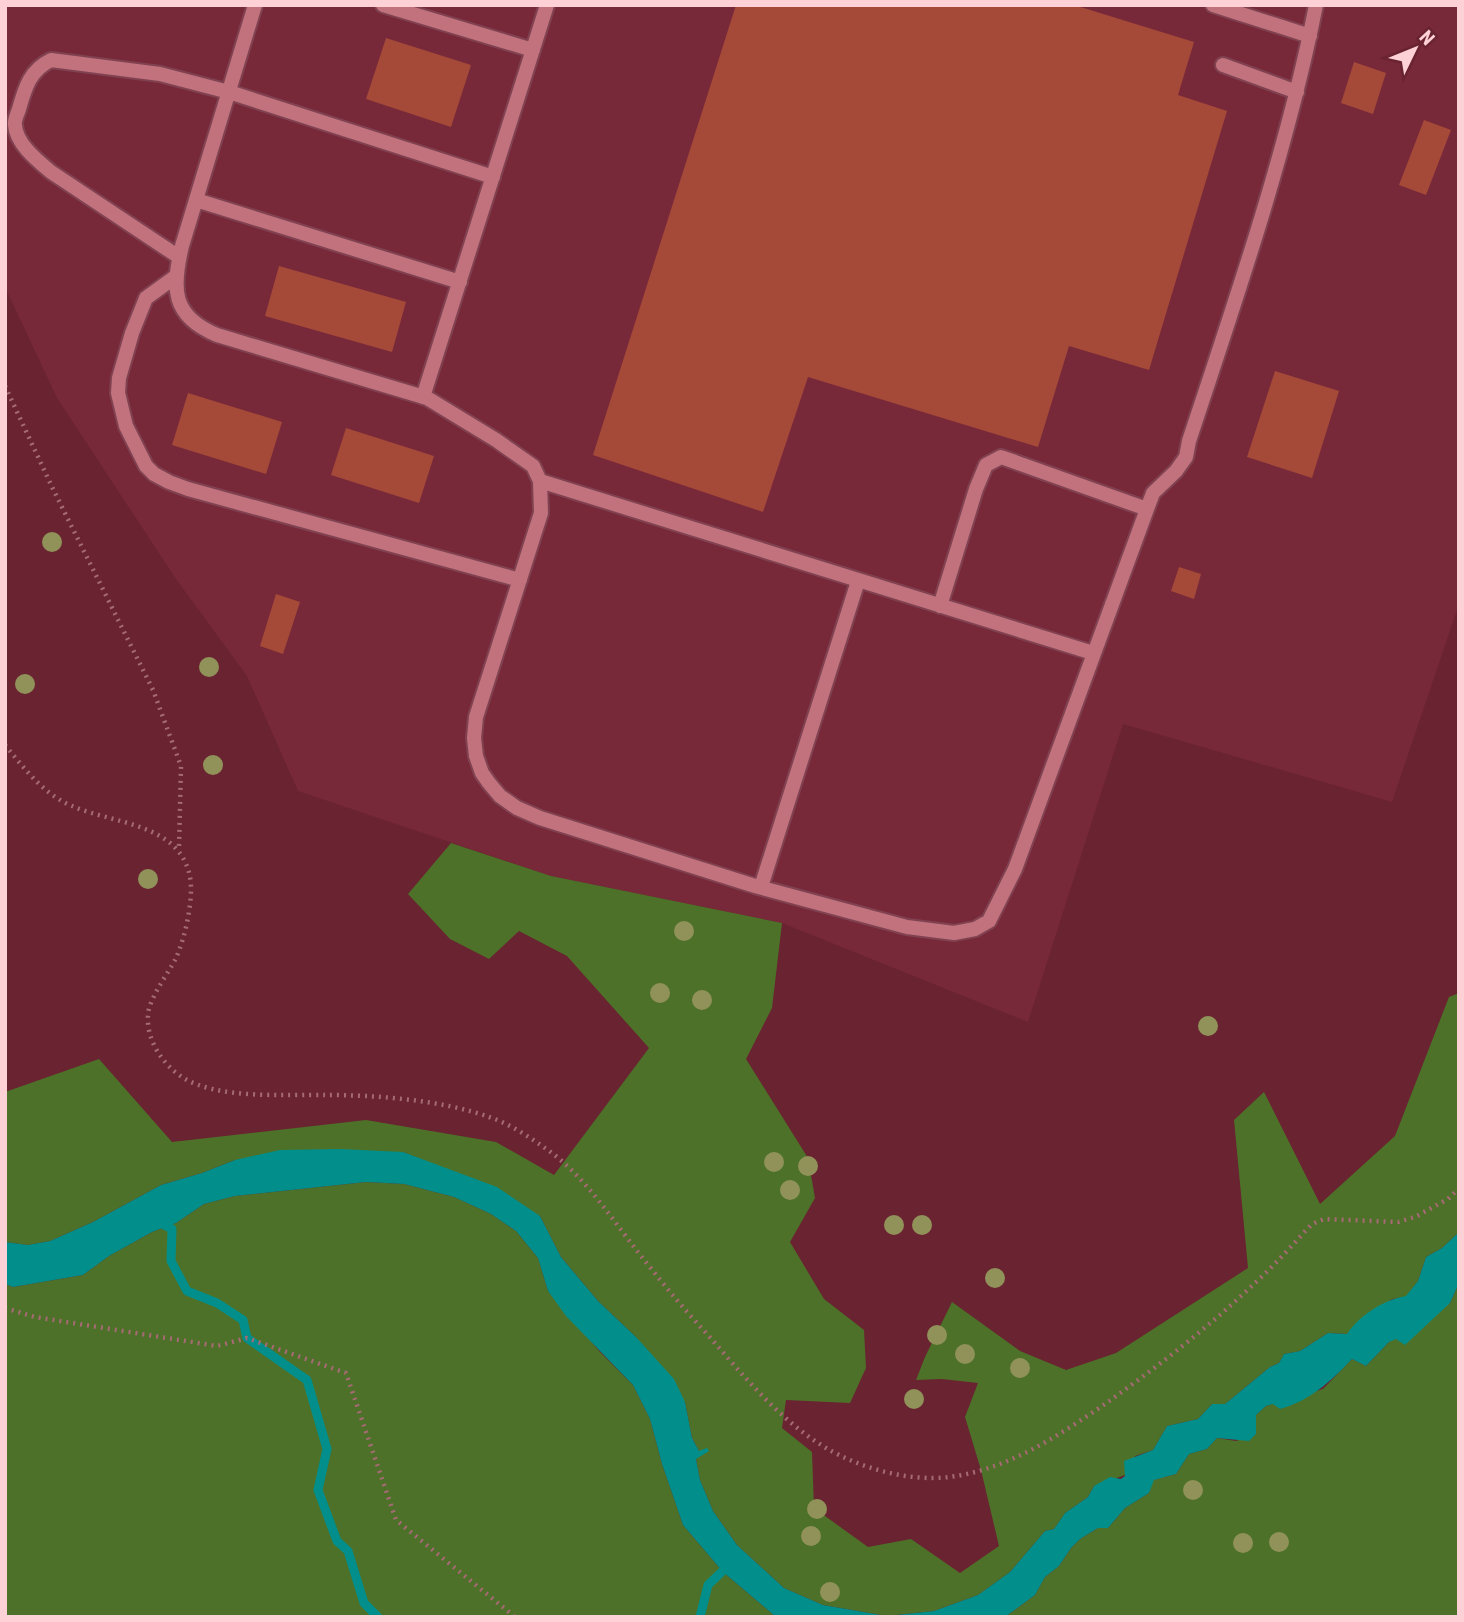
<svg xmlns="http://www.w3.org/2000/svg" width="1464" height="1622" font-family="'Roboto Condensed',sans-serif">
  <rect width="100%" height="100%" fill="#692331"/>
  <path fill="#782939" d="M 5,5 L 1459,5 L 1459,604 L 1392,802 L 1123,724 L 1028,1022 L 782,923 L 551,876 L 298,791 L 247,676 L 176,579 L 57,398 L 5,287 Z"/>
  <path fill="#4d7128" d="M 451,843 L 551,876 L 782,923 L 772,1008 L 746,1059 L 808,1158 L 815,1198 L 790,1242 L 824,1299 L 864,1330 L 866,1368 L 850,1403 L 786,1400 L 782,1428 L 812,1452 L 814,1508 L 868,1547 L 911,1539 L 960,1573 L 999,1546 L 981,1470 L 965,1417 L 978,1383 L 942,1379 L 916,1380 L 925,1357 L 952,1302 L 1020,1351 L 1066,1370 L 1116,1353 L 1248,1268 L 1234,1120 L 1264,1092 L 1320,1204 L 1395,1136 L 1449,997 L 1459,993 L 1459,1232 L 1442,1248 L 1426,1257 L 1418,1281 L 1406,1297 L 1392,1299 L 1347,1334 L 1328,1333 L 1300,1351 L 1284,1354 L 1279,1363 L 1270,1367 L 1225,1404 L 1212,1404 L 1198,1419 L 1167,1426 L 1153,1450 L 1135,1456 L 1125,1475 L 1094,1486 L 1088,1497 L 1065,1513 L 1054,1529 L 1045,1531 L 1010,1572 L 978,1595 L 934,1611 L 887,1616 L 823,1605 L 784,1588 L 737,1545 L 713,1511 L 700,1480 L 696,1459 L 699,1451 L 692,1438 L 685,1402 L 636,1337 L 598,1301 L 561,1257 L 540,1216 L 455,1173 L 403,1152 L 235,1160 L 202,1173 L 161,1185 L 93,1222 L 50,1241 L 28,1245 L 5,1242 L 5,1092 L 99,1059 L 172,1142 L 366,1120 L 496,1142 L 554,1175 L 649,1048 L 567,956 L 519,931 L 489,959 L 450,939 L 408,894 Z
    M 366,1182 L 404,1184 L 454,1197 L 491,1214 L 516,1231 L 538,1258 L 548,1291 L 600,1352 L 633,1385 L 650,1419 L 662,1464 L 683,1525 L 723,1572 L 776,1617 L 5,1617 L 5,1284 L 13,1287 L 83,1275 L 109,1256 L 152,1232 L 176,1223 L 204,1204 L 235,1196 Z
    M 1459,1283 L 1459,1617 L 1005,1617 L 1035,1595 L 1045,1577 L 1059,1566 L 1071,1548 L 1080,1539 L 1098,1528 L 1108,1528 L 1125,1508 L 1149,1493 L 1153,1480 L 1176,1474 L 1189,1454 L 1207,1449 L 1217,1438 L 1236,1441 L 1256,1434 L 1256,1415 L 1266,1406 L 1323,1389 L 1352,1359 L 1366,1366 L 1389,1342 L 1450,1303 Z"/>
  <path fill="#028f8b" d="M 340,1149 L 403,1152 L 497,1187 L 540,1216 L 561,1257 L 598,1301 L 636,1337 L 674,1379 L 685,1402 L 692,1438 L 699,1451 L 707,1448 L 709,1451 L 696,1459 L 700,1480 L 713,1511 L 737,1545 L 784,1588 L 823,1605 L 887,1616 L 934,1611 L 978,1595 L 1010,1572 L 1045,1531 L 1054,1529 L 1065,1513 L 1088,1497 L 1094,1486 L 1110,1477 L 1121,1479 L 1125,1476 L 1124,1461 L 1153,1450 L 1167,1426 L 1198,1419 L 1212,1404 L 1225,1404 L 1270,1367 L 1279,1363 L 1284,1354 L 1300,1351 L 1328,1333 L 1347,1334 C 1360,1315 1383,1300 1406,1296 L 1418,1281 L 1426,1257 L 1442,1248 L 1459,1232 L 1459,1283 L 1450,1303 L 1405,1345 L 1396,1339 L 1389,1342 L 1366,1366 L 1352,1359 C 1330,1382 1311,1400 1280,1409 L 1273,1404 L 1266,1406 L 1256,1415 L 1256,1434 L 1249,1441 L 1217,1438 L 1207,1449 L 1189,1454 L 1176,1474 L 1154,1480 L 1149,1493 L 1125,1508 L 1108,1528 L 1098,1528 L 1080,1539 L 1071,1548 L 1059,1566 L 1045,1577 L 1035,1595 L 1005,1617 L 776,1617 L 723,1572 L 683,1525 L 662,1464 L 650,1419 L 633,1385 L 566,1316 L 548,1291 L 538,1258 L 516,1231 L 491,1214 L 454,1197 L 404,1184 L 366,1182 L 235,1196 L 204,1204 L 176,1223 L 152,1232 L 109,1256 L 83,1275 L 13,1287 L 5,1284 L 5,1242 L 28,1245 L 50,1241 L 93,1222 L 161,1185 L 202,1173 L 235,1160 L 280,1150 Z"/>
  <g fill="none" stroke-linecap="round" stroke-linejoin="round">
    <path stroke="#028f8b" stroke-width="9" d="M 157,1221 L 172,1229 L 171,1261 L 187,1291 L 217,1303 L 243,1320 L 247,1338 L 307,1380 L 327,1449 L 318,1490 L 337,1541 L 348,1551 L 364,1603 L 378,1617
      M 700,1617 L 708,1585 L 731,1563"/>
  </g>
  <path fill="#a54939" d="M 736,5 L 1074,5 L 1194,42 L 1178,95 L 1227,111 L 1149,370 L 1069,346 L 1038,447 L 808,377 L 763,512 L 593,455 Z
    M 386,38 L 471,65 L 451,127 L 366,99 Z
    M 1354,62 L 1386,73 L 1373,114 L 1341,103 Z
    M 1424,120 L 1451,130 L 1426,195 L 1399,185 Z
    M 279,266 L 406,302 L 392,352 L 265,316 Z
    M 1275,371 L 1339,391 L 1312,478 L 1247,457 Z
    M 188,393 L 282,422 L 266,474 L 172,445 Z
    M 346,428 L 434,456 L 419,503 L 331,475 Z
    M 1179,567 L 1201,574 L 1194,599 L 1171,591 Z
    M 276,594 L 300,602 L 283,654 L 260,646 Z"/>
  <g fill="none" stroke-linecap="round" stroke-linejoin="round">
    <g stroke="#804251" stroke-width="18">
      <path id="service" d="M 255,5 L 182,246 C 172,288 171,316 217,335 L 427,398 L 496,440 L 533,466 L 540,481 L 541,513 L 476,717 L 474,738 L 476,756 L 482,773 L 489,783 L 500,796 L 517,808 L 540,818 L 755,886 L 907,927 L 954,933 L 975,929 L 989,921 L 1015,869 L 1147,509 L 1153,493 L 1176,471 L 1186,457 L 1189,441 C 1236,299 1287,151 1316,5
        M 383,5 L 533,50
        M 1213,5 L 1310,36
        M 1223,65 L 1297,92
        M 196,200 L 460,282
        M 179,257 L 51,172 C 38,161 16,144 15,125 C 14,120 18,113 19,109 C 25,88 30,70 51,60 L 160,74 L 229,92 L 493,177
        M 175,277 L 146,298 L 132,333 L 119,378 L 118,393 L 126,426 L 146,466 L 154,474 L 169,482 L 188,489 L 520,580
        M 423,397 L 547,5
        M 540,481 L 1093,653
        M 940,606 L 976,489 L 986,465 L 1001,457 L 1147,509
        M 761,887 L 858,581"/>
    </g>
    <path stroke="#a66a74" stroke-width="4.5" stroke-dasharray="2 5" stroke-linecap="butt" d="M 5,386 L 52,487 L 153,690 L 181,766 L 179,848
      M 5,745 C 24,768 43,794 72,806 C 113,824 180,823 190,877 C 194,899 185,938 176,958 C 168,974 149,998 148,1015 C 146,1039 162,1064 182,1077 C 218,1100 284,1094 326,1095 C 376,1095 442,1100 489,1117 C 508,1123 528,1136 545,1148 C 580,1172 605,1209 631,1243 C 655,1274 680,1305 707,1334 C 743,1375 778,1419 826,1448 C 860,1468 909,1482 949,1477 C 1007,1470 1058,1436 1105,1404 C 1157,1367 1209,1327 1255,1283 C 1275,1265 1293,1244 1312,1224 L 1324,1219 L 1398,1222 L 1415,1217 L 1448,1199 L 1459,1188
      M 5,1308 L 35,1317 L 217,1346 L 247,1338 L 346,1373 L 396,1520 L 515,1617"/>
    <use href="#service" stroke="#c1727d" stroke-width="14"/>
  </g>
  <g fill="#91925a">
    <circle cx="52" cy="542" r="10"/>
    <circle cx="209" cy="667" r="10"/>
    <circle cx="25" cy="684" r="10"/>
    <circle cx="213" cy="765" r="10"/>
    <circle cx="148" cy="879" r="10"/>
    <circle cx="684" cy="931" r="10"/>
    <circle cx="660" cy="993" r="10"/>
    <circle cx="702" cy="1000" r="10"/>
    <circle cx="1208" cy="1026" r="10"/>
    <circle cx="774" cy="1162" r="10"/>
    <circle cx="808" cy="1166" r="10"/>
    <circle cx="790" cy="1190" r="10"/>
    <circle cx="894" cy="1225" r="10"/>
    <circle cx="922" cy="1225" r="10"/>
    <circle cx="995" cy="1278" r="10"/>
    <circle cx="937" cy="1335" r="10"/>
    <circle cx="965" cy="1354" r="10"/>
    <circle cx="1020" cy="1368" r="10"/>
    <circle cx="914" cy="1399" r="10"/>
    <circle cx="1193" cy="1490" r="10"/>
    <circle cx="817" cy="1509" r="10"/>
    <circle cx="811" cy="1536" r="10"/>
    <circle cx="1279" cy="1542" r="10"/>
    <circle cx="1243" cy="1543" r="10"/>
    <circle cx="830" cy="1592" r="10"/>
  </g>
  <rect width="1464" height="1622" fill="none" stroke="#fed1d6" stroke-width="14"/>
  <g transform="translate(1415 49) rotate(47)" stroke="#692331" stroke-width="5" paint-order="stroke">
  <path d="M0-5L12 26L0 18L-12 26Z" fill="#fed1d6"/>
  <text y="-10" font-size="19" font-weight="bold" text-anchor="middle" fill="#fed1d6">N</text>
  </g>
</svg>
